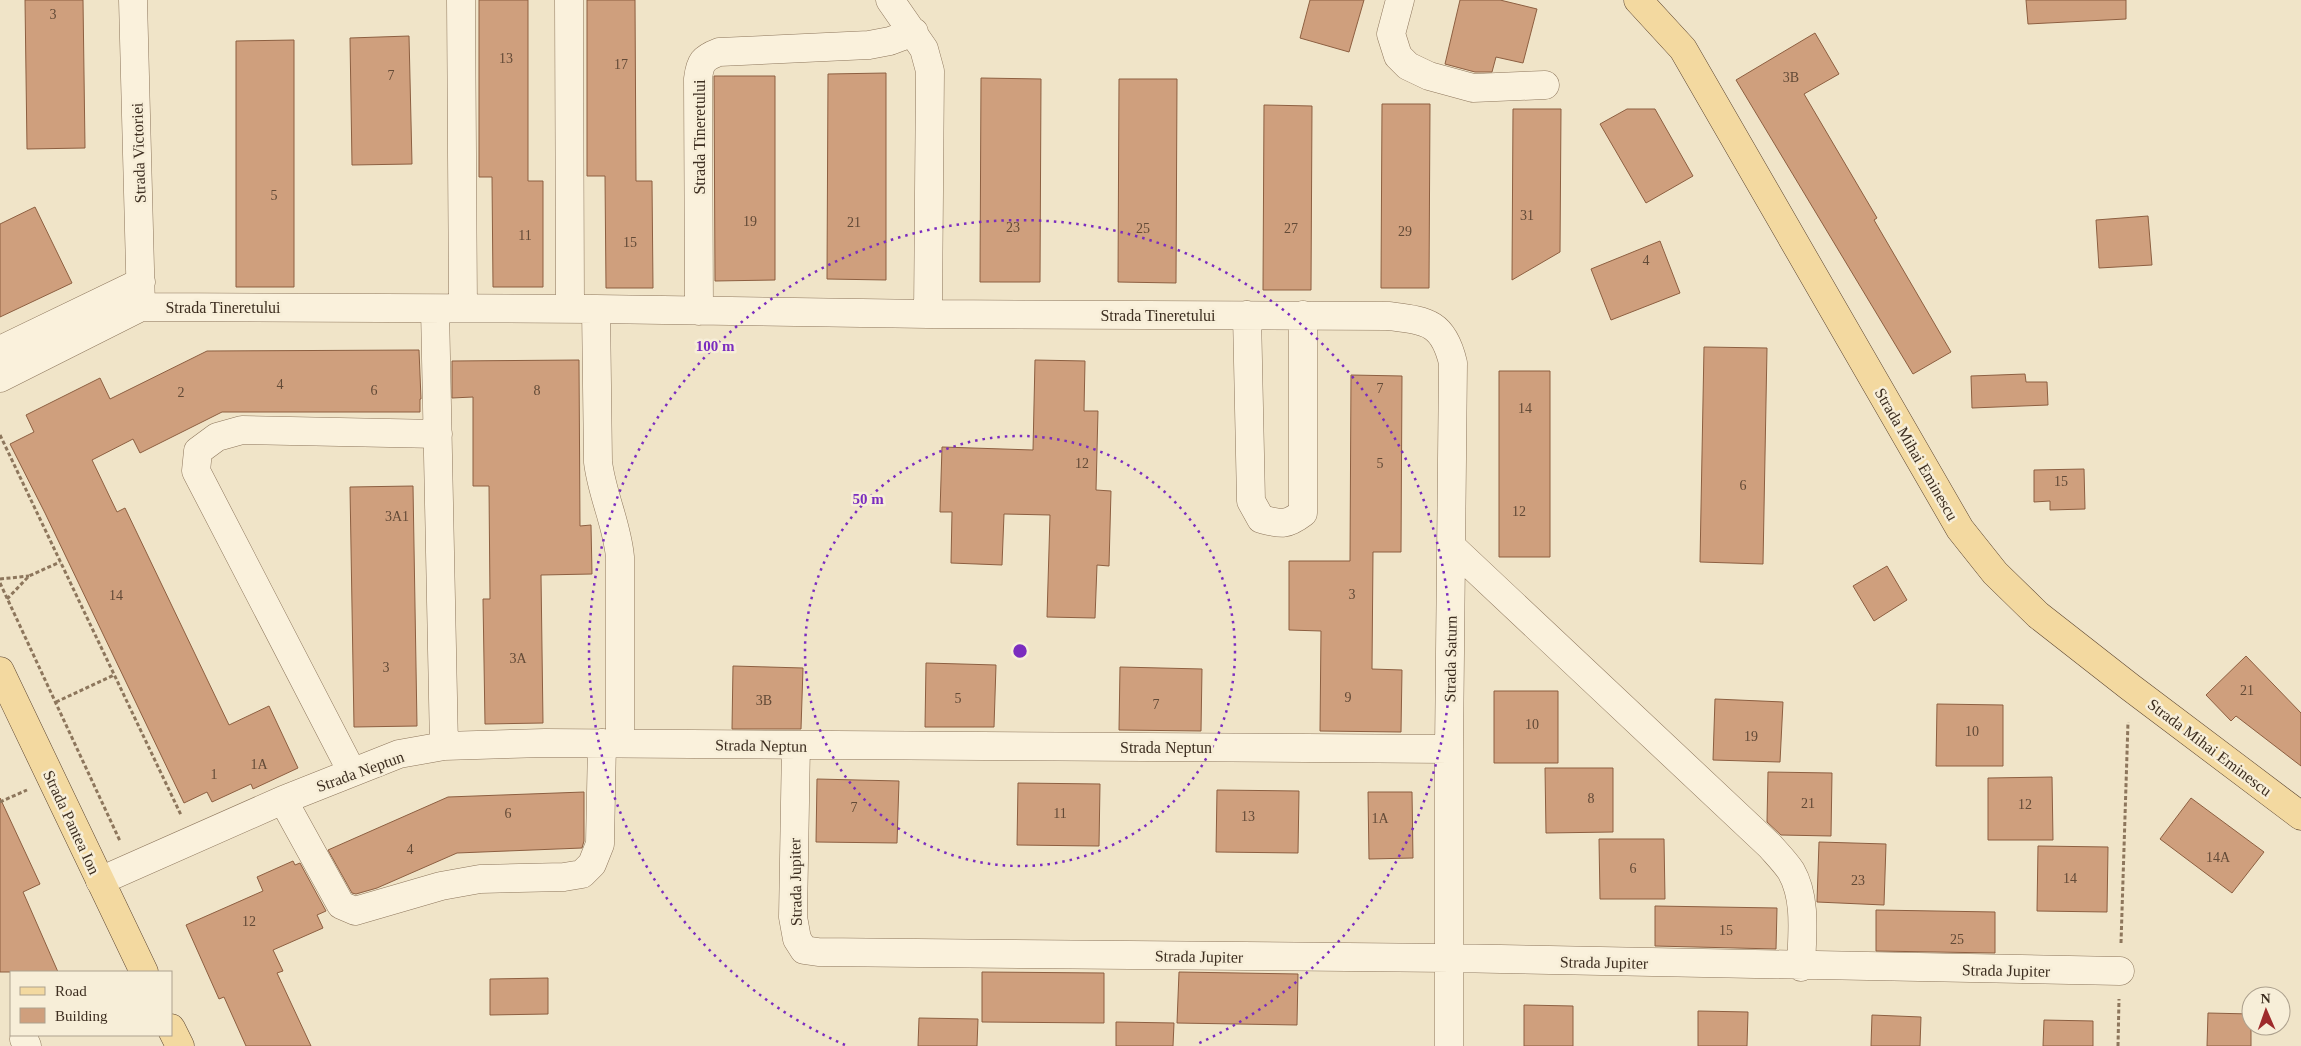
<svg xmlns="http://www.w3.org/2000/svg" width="2301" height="1046" font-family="Georgia,serif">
  <rect width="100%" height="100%" fill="#f0e4c8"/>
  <path fill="#cf9f7d" stroke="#8d5f41" d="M 25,0 L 83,0 L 85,148 L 27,149 Z
    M 479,0 L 528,0 L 528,181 L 543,181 L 543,287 L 493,287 L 492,177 L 479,177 Z
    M 587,0 L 635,0 L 636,181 L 652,181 L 653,288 L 606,288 L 605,176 L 587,176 Z
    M 1310,0 L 1364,0 L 1349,52 L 1300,38 Z
    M 1460,0 L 1500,0 L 1537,9 L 1523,63 L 1496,57 L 1492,72 L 1475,72 L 1445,64 Z
    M 2026,0 L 2126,0 L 2126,19 L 2028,24 Z
    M 1815,33 L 1839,74 L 1804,94 L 1877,218 L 1874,220 L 1951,352 L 1913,374 L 1736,80 Z
    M 409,36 L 412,164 L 352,165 L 350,38 Z
    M 294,40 L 294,287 L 236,287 L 236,41 Z
    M 886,73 L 886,280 L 827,279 L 828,74 Z
    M 714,76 L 775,76 L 775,280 L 715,281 Z
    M 981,78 L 1041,79 L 1040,282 L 980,282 Z
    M 1119,79 L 1177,79 L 1176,283 L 1118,282 Z
    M 1382,104 L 1430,104 L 1429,288 L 1381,288 Z
    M 1264,105 L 1312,106 L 1311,290 L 1263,290 Z
    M 1513,109 L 1561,109 L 1560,252 L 1512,280 Z
    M 1627,109 L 1655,109 L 1693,176 L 1646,203 L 1600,124 Z
    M 35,207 L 72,283 L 0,317 L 0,224 Z
    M 2148,216 L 2152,265 L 2099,268 L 2096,220 Z
    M 1660,241 L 1680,293 L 1611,320 L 1591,269 Z
    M 1704,347 L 1767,348 L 1763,564 L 1700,562 Z
    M 419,350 L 421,399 L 420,399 L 420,412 L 222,412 L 140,453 L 133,439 L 92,460 L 117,512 L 125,508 L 229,725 L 269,706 L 298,768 L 253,789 L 251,784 L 212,802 L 207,792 L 184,803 L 45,513 L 10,444 L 34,432 L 26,415 L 100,378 L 110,399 L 207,351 Z
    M 579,360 L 580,526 L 591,525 L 592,574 L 541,575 L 543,723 L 485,724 L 483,599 L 490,599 L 489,486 L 473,486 L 473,397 L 452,398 L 452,361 Z
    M 1035,360 L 1085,361 L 1084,411 L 1098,411 L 1096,490 L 1111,491 L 1109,566 L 1097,565 L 1095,618 L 1047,617 L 1050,515 L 1004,514 L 1002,565 L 951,563 L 952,512 L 940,512 L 942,447 L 1033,450 Z
    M 1499,371 L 1550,371 L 1550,557 L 1499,557 Z
    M 2025,374 L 2026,382 L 2047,382 L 2048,405 L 1972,408 L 1971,376 Z
    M 1351,375 L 1402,376 L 1401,552 L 1373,552 L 1372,669 L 1402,670 L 1401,732 L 1320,731 L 1321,631 L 1289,630 L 1289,561 L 1350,561 Z
    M 2084,469 L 2085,509 L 2050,510 L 2050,501 L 2034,502 L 2034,470 Z
    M 413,486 L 417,726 L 354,727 L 350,487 Z
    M 1887,566 L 1907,600 L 1874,621 L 1853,586 Z
    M 2246,656 L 2301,713 L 2301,766 L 2236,716 L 2231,721 L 2206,695 Z
    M 926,663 L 996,665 L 994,727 L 925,727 Z
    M 733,666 L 803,668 L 801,729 L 732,729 Z
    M 1120,667 L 1202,669 L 1201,731 L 1119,730 Z
    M 1494,691 L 1558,691 L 1558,763 L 1494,763 Z
    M 1715,699 L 1783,702 L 1780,762 L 1713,760 Z
    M 1937,704 L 2003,705 L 2003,766 L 1936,766 Z
    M 1545,768 L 1613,768 L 1613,832 L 1546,833 Z
    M 1768,772 L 1832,773 L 1831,836 L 1781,835 L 1767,822 Z
    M 2052,777 L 2053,840 L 1988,840 L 1988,778 Z
    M 817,779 L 899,781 L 897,843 L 816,842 Z
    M 1018,783 L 1100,784 L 1099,846 L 1017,845 Z
    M 1217,790 L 1299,791 L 1298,853 L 1216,852 Z
    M 584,792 L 584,841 L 582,848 L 457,853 L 377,888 L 356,894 L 352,893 L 328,850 L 448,797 Z
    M 1368,792 L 1412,792 L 1413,858 L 1369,859 Z
    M 0,798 L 40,884 L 23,892 L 58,972 L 0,972 Z
    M 2191,798 L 2264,852 L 2232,893 L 2160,839 Z
    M 1599,839 L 1664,839 L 1665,899 L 1600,899 Z
    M 1819,842 L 1886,844 L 1884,905 L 1817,902 Z
    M 2038,846 L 2108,847 L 2107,912 L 2037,911 Z
    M 293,861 L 295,865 L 300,863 L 326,911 L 317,915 L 323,928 L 273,950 L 283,971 L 277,973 L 311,1046 L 246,1046 L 224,997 L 219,999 L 186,925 L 263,891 L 257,877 Z
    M 1655,906 L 1777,908 L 1776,949 L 1655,946 Z
    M 1876,910 L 1995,912 L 1995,953 L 1876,951 Z
    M 982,972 L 1104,973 L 1104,1023 L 982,1022 Z
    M 1179,972 L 1298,974 L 1297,1025 L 1177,1023 Z
    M 548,978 L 548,1014 L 490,1015 L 490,979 Z
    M 1524,1005 L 1573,1006 L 1573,1046 L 1524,1046 Z
    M 1698,1011 L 1748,1012 L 1747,1046 L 1698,1046 Z
    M 2208,1013 L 2251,1014 L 2251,1046 L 2207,1046 Z
    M 1872,1015 L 1921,1017 L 1920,1046 L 1871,1046 Z
    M 919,1018 L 978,1019 L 977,1046 L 918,1046 Z
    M 2044,1020 L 2093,1021 L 2093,1046 L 2043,1046 Z
    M 1116,1022 L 1174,1023 L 1173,1046 L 1116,1046 Z"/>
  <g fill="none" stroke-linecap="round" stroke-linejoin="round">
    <g stroke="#8d765c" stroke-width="29">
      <path id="minor" d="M 133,0 L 141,307
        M 461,0 L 463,308
        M 569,0 L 570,309
        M 890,0 L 924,49 L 930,71 L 928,314
        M 1400,0 L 1391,34 L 1398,56 L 1408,66 L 1429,76 L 1473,88 L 1545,85
        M 435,309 L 444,746
        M 596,309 L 598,462 C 602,495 617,524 620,557 L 620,743
        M 699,311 L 698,79 C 700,62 703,58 719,52 L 869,45 L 890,41 L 914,32
        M 1247,315 L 1251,501 L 1261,519 C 1281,524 1286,526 1303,513 L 1303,315
        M 0,350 L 141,282
        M 0,378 L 141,307 L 596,309 L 928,314 L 1388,316 C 1426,321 1443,321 1453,363 L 1449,749 L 1449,1046
        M 1452,547 L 1770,846 C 1777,854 1785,862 1791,871 C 1807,899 1802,935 1801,967
        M 796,745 L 793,917 L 797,939 L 804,950 L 818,952 L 1450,958 L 2120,971
        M 352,772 L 196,471 L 198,451 L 217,437 L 242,430 L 438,434
        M 283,800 L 341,905 L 355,911 L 441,886 L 480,879 L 564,877 L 582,874 L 592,864 L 600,844 L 602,743
        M 100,881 L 283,800 L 399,754 L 444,746 L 545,743 L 1449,749
        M 24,1039 L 27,1046"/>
    </g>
    <g stroke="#5b4430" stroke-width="29">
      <path id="major" d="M 1638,0 L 1683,49 L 1960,529 L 1995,573 L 2038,615 L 2130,687 L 2301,816
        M 0,671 L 144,972
        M 171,1028 L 180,1046"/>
    </g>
    <path stroke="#8d765c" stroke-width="3" stroke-dasharray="4 2.5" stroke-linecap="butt" d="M 0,435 L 181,815
      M 0,579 L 29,576
      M 0,583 L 120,841
      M 7,599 L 29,576 L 60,562
      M 56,702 L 114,675
      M 0,802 L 27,790
      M 2121,943 L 2128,722
      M 2118,1046 L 2119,999"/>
    <use href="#minor" stroke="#faf1dc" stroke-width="28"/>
    <use href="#major" stroke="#f3d9a0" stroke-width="28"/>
  </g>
  <g fill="none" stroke="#7b2cbf" stroke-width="2.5" stroke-dasharray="2.5 5">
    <circle cx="1020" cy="651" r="215"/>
    <path d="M845 1045A431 431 0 1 1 1195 1045"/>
  </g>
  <g text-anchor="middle" stroke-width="5" stroke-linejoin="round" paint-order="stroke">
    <g font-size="14" fill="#624a37">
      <text x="53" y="19">3</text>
      <text x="506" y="63">13</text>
      <text x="621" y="69">17</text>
      <text x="391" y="80">7</text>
      <text x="1791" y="82">3B</text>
      <text x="274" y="200">5</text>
      <text x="1527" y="220">31</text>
      <text x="750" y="226">19</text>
      <text x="854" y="227">21</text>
      <text x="1013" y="232">23</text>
      <text x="1143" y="233">25</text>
      <text x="1291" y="233">27</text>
      <text x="1405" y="236">29</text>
      <text x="525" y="240">11</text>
      <text x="630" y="247">15</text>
      <text x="1646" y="265">4</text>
      <text x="280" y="389">4</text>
      <text x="1380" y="393">7</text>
      <text x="374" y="395">6</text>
      <text x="537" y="395">8</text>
      <text x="181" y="397">2</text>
      <text x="1525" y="413">14</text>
      <text x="1082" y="468">12</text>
      <text x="1380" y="468">5</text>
      <text x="2061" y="486">15</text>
      <text x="1743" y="490">6</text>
      <text x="1519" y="516">12</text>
      <text x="397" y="521">3A1</text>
      <text x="1352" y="599">3</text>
      <text x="116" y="600">14</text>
      <text x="518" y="663">3A</text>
      <text x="386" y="672">3</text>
      <text x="2247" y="695">21</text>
      <text x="1348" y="702">9</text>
      <text x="958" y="703">5</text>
      <text x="764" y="705">3B</text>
      <text x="1156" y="709">7</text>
      <text x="1532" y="729">10</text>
      <text x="1972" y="736">10</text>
      <text x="1751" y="741">19</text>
      <text x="259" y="769">1A</text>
      <text x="214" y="779">1</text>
      <text x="1591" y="803">8</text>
      <text x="1808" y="808">21</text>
      <text x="2025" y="809">12</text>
      <text x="854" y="812">7</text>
      <text x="508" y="818">6</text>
      <text x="1060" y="818">11</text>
      <text x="1248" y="821">13</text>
      <text x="1380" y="823">1A</text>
      <text x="410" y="854">4</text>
      <text x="2218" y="862">14A</text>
      <text x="1633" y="873">6</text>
      <text x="2070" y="883">14</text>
      <text x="1858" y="885">23</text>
      <text x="249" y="926">12</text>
      <text x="1726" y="935">15</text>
      <text x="1957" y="944">25</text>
    </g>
    <g font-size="16" fill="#3d2e20" stroke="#f7eed8">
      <text transform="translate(699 137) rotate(-90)" y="6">Strada Tineretului</text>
      <text transform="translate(138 153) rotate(-92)" y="6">Strada Victoriei</text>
      <text x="223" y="313">Strada Tineretului</text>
      <text x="1158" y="321">Strada Tineretului</text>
      <text transform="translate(1917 454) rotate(60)" y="6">Strada Mihai Eminescu</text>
      <text transform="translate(1450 659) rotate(-89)" y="6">Strada Saturn</text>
      <text transform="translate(761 745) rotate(1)" y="6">Strada Neptun</text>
      <text x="1166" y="753">Strada Neptun</text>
      <text transform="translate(2210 747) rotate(37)" y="6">Strada Mihai Eminescu</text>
      <text transform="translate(360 771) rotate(-20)" y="6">Strada Neptun</text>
      <text transform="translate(72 822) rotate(65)" y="6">Strada Pantea Ion</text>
      <text transform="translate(795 882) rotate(-91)" y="6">Strada Jupiter</text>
      <text transform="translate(1199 956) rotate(1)" y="6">Strada Jupiter</text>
      <text transform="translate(1604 962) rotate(1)" y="6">Strada Jupiter</text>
      <text transform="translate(2006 970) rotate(1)" y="6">Strada Jupiter</text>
    </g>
  </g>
  <circle cx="1020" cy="651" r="8" fill="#7b2cbf" stroke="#f7eed8" stroke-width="2.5"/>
  <g font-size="15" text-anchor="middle" font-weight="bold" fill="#7b2cbf" stroke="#f7eed8" stroke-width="5" stroke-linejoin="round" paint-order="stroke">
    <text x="715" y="351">100 m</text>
    <text x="868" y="504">50 m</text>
  </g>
  <rect x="10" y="971" width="162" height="65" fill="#f7eed8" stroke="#ada18e"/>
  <rect x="20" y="987" width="25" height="8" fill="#f3d9a0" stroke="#ada18e"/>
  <text x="55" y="996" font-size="15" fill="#3d2e20">Road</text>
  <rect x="20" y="1008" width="25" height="15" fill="#cf9f7d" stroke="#ada18e"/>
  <text x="55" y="1021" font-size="15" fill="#3d2e20">Building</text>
  <g transform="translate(2266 1011) rotate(358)"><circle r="24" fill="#f7eed8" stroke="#ada18e"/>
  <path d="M0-4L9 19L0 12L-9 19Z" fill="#9e2a2b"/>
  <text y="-8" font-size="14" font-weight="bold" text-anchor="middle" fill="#3d2e20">N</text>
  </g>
</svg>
